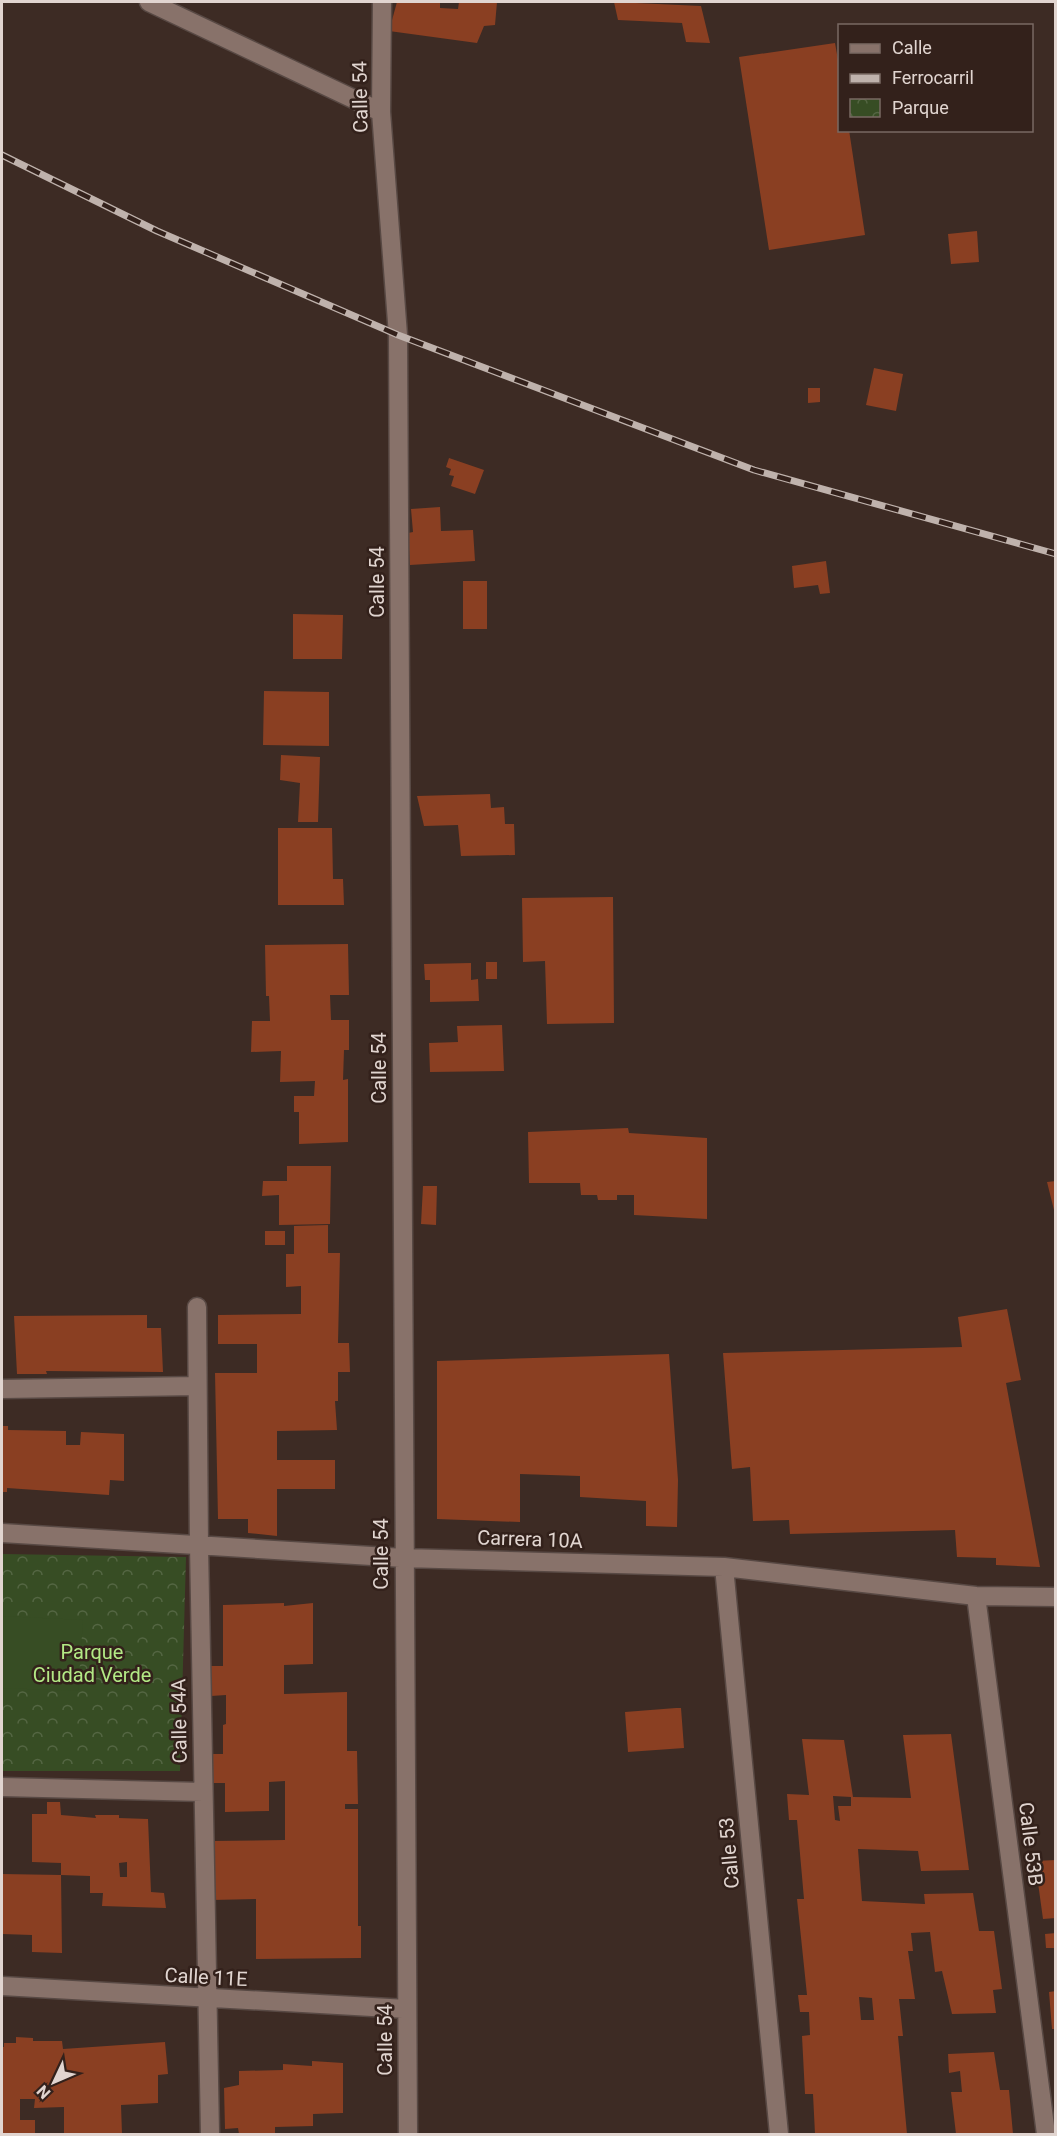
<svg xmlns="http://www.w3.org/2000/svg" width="1057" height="2136" font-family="Roboto,sans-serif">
  <defs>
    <pattern id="park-crowns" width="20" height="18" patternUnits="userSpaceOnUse" patternTransform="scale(1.5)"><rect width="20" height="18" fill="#374d24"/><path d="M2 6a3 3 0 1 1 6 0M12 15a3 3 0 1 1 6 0" fill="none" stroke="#546643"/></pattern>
  </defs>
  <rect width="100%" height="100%" fill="#3d2b24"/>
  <path fill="url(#park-crowns)" d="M 2,1554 L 186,1557 L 180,1771 L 2,1771 Z"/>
  <path fill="#374d24" d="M 2,1616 L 83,1620 L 78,1691 L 2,1688 Z"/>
  <path fill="#8a3f22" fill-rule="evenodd" d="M 397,2 L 440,2 L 440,8 L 458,9 L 459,2 L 497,2 L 495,25 L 484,26 L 477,43 L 389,31 Z
    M 614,2 L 701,6 L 710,43 L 686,42 L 682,23 L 618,20 Z
    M 835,43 L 840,71 L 840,130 L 849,130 L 865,235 L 769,250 L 739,57 Z
    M 977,231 L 979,262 L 951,264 L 948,234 Z
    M 874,368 L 903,374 L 896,411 L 866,405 Z
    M 808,388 L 820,388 L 820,402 L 808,403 Z
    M 449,458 L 484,470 L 475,494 L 451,486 L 454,476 L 449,475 L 451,469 L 446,467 Z
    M 440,507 L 441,531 L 473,530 L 475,561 L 410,565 L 408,533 L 413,532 L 411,509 Z
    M 826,561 L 830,593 L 820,594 L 818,585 L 794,588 L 792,566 Z
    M 463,581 L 487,581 L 487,629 L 463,629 Z
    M 293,614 L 343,615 L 342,659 L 293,659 Z
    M 264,691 L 329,692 L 329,746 L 263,745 Z
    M 281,755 L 320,757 L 318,822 L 298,822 L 300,783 L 280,780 Z
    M 490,794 L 491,808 L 504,807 L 505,824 L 514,824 L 515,855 L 461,856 L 458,825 L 424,826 L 417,796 Z
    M 278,828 L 332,828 L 333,879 L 343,879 L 344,905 L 278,905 Z
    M 613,897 L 614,1023 L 547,1024 L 545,961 L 523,962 L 522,898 Z
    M 348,944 L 349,995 L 330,995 L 331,1020 L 349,1020 L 349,1050 L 344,1050 L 343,1080 L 348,1079 L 348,1142 L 299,1144 L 299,1112 L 294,1112 L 294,1096 L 314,1096 L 315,1081 L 280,1082 L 281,1051 L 251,1052 L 252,1021 L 270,1021 L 269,996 L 266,996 L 265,945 Z
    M 486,962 L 497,962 L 497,979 L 486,979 Z
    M 471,963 L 471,980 L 478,979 L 479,1001 L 430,1002 L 430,980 L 425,980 L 424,964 Z
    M 502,1025 L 504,1071 L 430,1072 L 429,1043 L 458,1042 L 457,1026 Z
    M 628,1128 L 629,1133 L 707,1138 L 707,1219 L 634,1215 L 634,1195 L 617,1195 L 617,1200 L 598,1200 L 597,1195 L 581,1195 L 580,1183 L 529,1183 L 528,1132 Z
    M 287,1166 L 331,1166 L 330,1224 L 279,1225 L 279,1195 L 262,1196 L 263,1181 L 287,1181 Z
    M 1056,1181 L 1056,1214 L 1055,1214 L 1047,1182 Z
    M 423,1186 L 437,1186 L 436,1225 L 421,1224 Z
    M 328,1225 L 328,1253 L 340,1253 L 338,1343 L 349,1343 L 350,1372 L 338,1372 L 338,1401 L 335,1401 L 337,1430 L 277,1431 L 277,1460 L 335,1460 L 335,1489 L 277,1489 L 277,1536 L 248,1533 L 248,1519 L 218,1519 L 215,1373 L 257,1373 L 257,1344 L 218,1344 L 218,1315 L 301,1314 L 301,1286 L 286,1287 L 286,1254 L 294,1254 L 294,1226 Z
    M 265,1231 L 285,1231 L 285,1245 L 265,1245 Z
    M 1007,1309 L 1021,1380 L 1006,1383 L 1040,1567 L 996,1565 L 996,1558 L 957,1557 L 955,1530 L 790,1534 L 789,1520 L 753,1521 L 750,1467 L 732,1469 L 723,1353 L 962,1347 L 958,1317 Z
    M 147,1315 L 147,1328 L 161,1328 L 163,1372 L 46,1371 L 47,1374 L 17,1374 L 14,1316 Z
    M 669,1354 L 678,1480 L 677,1527 L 646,1526 L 646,1501 L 580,1497 L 580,1476 L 520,1474 L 520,1522 L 437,1519 L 437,1361 Z
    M 2,1426 L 8,1426 L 8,1430 L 66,1431 L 66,1445 L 80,1445 L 81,1432 L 124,1434 L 124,1481 L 110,1480 L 109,1495 L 7,1488 L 7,1492 L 2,1492 Z
    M 284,1603 L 284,1606 L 313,1603 L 313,1664 L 284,1665 L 284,1694 L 347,1692 L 347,1751 L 357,1751 L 358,1804 L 345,1804 L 345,1809 L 358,1809 L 358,1926 L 361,1926 L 361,1958 L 256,1959 L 256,1899 L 212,1900 L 212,1841 L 285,1840 L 285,1781 L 269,1782 L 269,1811 L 225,1812 L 225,1783 L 211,1783 L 212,1754 L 223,1754 L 223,1725 L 226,1724 L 226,1695 L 211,1696 L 211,1666 L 223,1666 L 223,1605 Z
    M 676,1708 L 681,1708 L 684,1748 L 628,1752 L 625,1712 Z
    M 951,1734 L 969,1870 L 921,1871 L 918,1851 L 858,1849 L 862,1901 L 925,1904 L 924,1894 L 973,1893 L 979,1931 L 994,1931 L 1002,1989 L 993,1990 L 996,2013 L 952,2014 L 942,1971 L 935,1972 L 930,1932 L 911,1933 L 913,1951 L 908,1951 L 915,1999 L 899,1999 L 903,2036 L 898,2036 L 907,2134 L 815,2134 L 813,2094 L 805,2094 L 802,2036 L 810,2035 L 809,2012 L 800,2012 L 798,1995 L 807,1995 L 797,1899 L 804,1899 L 797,1820 L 789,1820 L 787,1794 L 809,1795 L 802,1739 L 844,1740 L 853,1797 L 911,1798 L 903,1735 ZM 833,1796 L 851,1797 L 851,1806 L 838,1806 L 840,1821 L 835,1820 ZM 859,1997 L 872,1998 L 874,2020 L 861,2020 Z
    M 47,1802 L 60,1802 L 61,1815 L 96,1818 L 95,1815 L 119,1815 L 119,1818 L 148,1819 L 151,1892 L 164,1893 L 166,1908 L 102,1906 L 103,1893 L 90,1893 L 90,1876 L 61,1875 L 61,1863 L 32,1862 L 32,1814 L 47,1814 ZM 127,1862 L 127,1877 L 120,1877 L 119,1863 Z
    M 1056,1860 L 1056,1918 L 1043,1919 L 1035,1861 Z
    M 2,1874 L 61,1875 L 62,1953 L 32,1952 L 32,1935 L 2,1934 Z
    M 1056,1933 L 1056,1948 L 1046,1948 L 1045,1934 Z
    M 1056,1991 L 1056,2029 L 1052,2029 L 1049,1992 Z
    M 16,2037 L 33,2038 L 33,2041 L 62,2041 L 63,2049 L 165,2042 L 168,2074 L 158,2075 L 158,2103 L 121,2105 L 122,2134 L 64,2134 L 64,2107 L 34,2108 L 35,2099 L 20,2099 L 20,2120 L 35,2120 L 35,2134 L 2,2134 L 2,2047 L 4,2047 L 4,2043 L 16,2043 Z
    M 994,2052 L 1000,2090 L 1009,2090 L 1013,2134 L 956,2134 L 951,2092 L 962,2092 L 960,2071 L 949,2073 L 948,2054 Z
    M 312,2061 L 343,2063 L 343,2113 L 313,2114 L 313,2126 L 275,2127 L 275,2134 L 239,2134 L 238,2128 L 225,2129 L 224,2088 L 239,2085 L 239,2071 L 283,2070 L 283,2064 L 312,2066 Z"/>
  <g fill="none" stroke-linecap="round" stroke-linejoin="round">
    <g stroke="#584944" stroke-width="21">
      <path id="minor" d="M 149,2 L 381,112
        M 382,2 L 381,112 L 398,335 L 408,2134
        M 197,1307 L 199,1546 L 210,2134
        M 2,1389 L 197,1386
        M 2,1533 L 404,1558 L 724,1567 L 976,1596 L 1056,1597
        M 724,1567 L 779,2134
        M 976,1596 L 1046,2134
        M 2,1787 L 203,1792
        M 2,1986 L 407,2009"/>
    </g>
    <use href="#minor" stroke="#88726a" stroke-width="18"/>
    <g stroke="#bfb2ac" stroke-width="7">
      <path id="rail" d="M 2,155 L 157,231 L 398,335 L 754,470 L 1056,554"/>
    </g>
    <use href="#rail" stroke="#33211b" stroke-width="4.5" stroke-dasharray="14" stroke-linecap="butt"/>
  </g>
  <g text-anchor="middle" stroke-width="5" stroke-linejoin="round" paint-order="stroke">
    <g font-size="20" fill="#e1d5d0" stroke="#33211b">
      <text transform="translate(360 97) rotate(-91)" y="7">Calle 54</text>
      <text transform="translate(377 582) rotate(-90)" y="7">Calle 54</text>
      <text transform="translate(379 1068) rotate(-90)" y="7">Calle 54</text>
      <text transform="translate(530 1539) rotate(2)" y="7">Carrera 10A</text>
      <text transform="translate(381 1554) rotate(-90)" y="7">Calle 54</text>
      <text transform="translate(179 1721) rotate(-91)" y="7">Calle 54A</text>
      <text transform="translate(1031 1844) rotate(83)" y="7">Calle 53B</text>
      <text transform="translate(729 1853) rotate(-95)" y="7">Calle 53</text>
      <text transform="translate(206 1977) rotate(3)" y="7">Calle 11E</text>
      <text transform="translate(385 2040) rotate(-90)" y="7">Calle 54</text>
    </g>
    <g font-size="20" fill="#b3e985" stroke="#33211b">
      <text x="92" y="1659">Parque<tspan x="92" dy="23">Ciudad Verde</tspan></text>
    </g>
  </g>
  <rect width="1057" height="2136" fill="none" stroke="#e1d5d0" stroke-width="6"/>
  <rect x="838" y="24" width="195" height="108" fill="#33211b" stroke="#796963" stroke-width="1.5"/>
  <rect x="850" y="44" width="30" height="9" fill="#88726a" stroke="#796963" stroke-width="1.5"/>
  <text x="892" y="54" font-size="18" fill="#e1d5d0">Calle</text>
  <rect x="850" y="74" width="30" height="9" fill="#bfb2ac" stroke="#796963" stroke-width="1.5"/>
  <text x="892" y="84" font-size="18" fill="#e1d5d0">Ferrocarril</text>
  <rect x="850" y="99" width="30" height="18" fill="url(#park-crowns)" stroke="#796963" stroke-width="1.5"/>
  <text x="892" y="114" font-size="18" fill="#e1d5d0">Parque</text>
  <g transform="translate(54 2082) rotate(226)" stroke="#33211b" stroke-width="4.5" paint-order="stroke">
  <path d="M0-4.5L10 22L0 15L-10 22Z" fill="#e1d5d0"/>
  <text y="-9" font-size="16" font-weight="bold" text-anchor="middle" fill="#e1d5d0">N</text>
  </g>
</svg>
